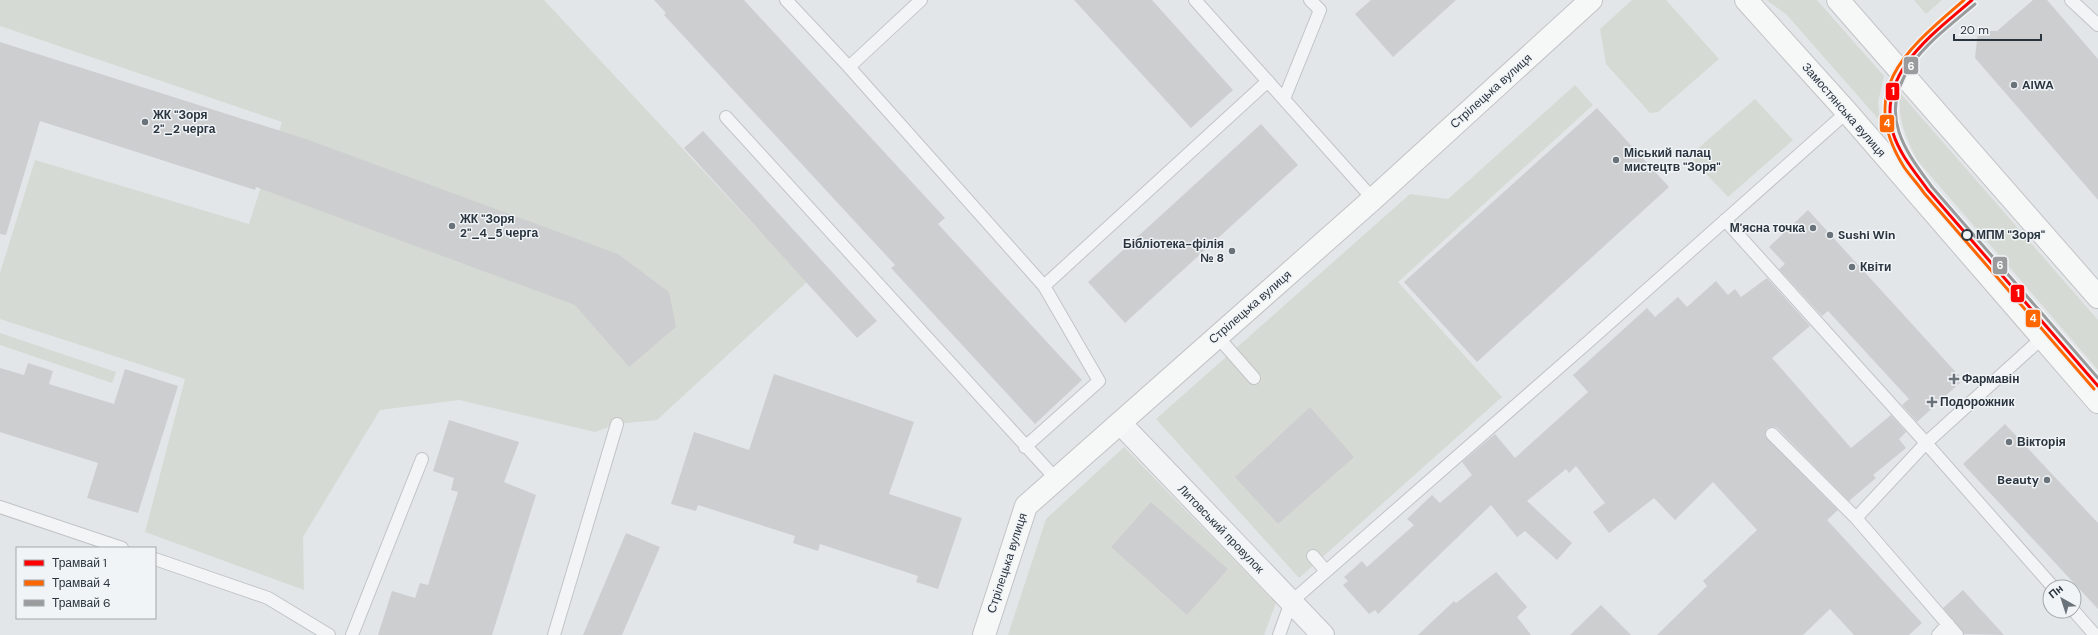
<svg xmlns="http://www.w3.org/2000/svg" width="2098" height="635" font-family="'DM Sans',sans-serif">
  <rect width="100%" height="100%" fill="#e3e6e8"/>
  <path fill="#d5dbd4" d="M 0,0 L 544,0 L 807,282 L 657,420 L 617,424 L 595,432 L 459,400 L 380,410 L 303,537 L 304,590 L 145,532 L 185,379 L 0,319 L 0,273 L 35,160 L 249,224 L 282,122 L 0,26 Z
    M 1632,0 L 1666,0 L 1719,59 L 1658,112 L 1650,113 L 1606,64 L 1600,29 Z
    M 1766,0 L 1817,0 L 1884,76 L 1878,102 L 1880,121 L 1786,14 Z
    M 1914,0 L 1942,0 L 1926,14 Z
    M 1575,85 L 1593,105 L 1398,282 L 1502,397 L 1299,578 L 1156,419 L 1410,194 L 1448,199 Z
    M 1901,94 L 2098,320 L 2098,370 L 1917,160 C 1907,139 1896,118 1901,94 Z
    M 1755,99 L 1793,140 L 1728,197 L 1694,161 L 1695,151 Z
    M 0,333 L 116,372 L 112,383 L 0,345 Z
    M 1124,447 L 1276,603 L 1264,635 L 1008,635 L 1046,519 Z"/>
  <path fill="#ccced0" d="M 654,0 L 744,0 L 945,218 L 938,224 L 1082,380 L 1035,424 L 891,268 L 895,265 L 664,15 L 666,13 Z
    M 1074,0 L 1152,0 L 1233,90 L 1191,128 Z
    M 1371,0 L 1456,0 L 1393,57 L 1355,14 Z
    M 2033,0 L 2047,0 L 2098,59 L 2098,200 L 1975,58 L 1978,31 L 1997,31 Z
    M 0,42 L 306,139 L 618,254 L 669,292 L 676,327 L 629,367 L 575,305 L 256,187 L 255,190 L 40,121 L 6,235 L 0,234 Z
    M 1597,108 L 1669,187 L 1477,362 L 1404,282 Z
    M 1261,124 L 1298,165 L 1125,323 L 1088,282 Z
    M 703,131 L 877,321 L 857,338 L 684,148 Z
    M 1808,210 L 1963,380 L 1917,422 L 1902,405 L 1909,399 L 1828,311 L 1822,316 L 1779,269 L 1785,264 L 1769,247 Z
    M 1767,278 L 1810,326 L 1772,358 L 1851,448 L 1891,415 L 1906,432 L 1899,439 L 1906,448 L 1873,475 L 1876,478 L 1849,501 L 1777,428 L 1774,427 L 1767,428 L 1765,436 L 1838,510 L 1827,520 L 1922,623 L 1909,635 L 1854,635 L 1830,609 L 1803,635 L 1657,635 L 1707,586 L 1703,581 L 1757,530 L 1713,482 L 1675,520 L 1654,498 L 1609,533 L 1593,512 L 1605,503 L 1576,466 L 1569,473 L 1566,469 L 1527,501 L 1572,543 L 1557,560 L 1525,531 L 1517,537 L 1491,505 L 1378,614 L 1375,610 L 1369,614 L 1343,585 L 1348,581 L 1344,577 L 1362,561 L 1367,567 L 1414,525 L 1407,519 L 1432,495 L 1440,503 L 1472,475 L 1462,462 L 1495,434 L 1515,458 L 1588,392 L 1573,375 L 1647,308 L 1655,317 L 1678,297 L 1687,307 L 1716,281 L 1728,295 L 1735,289 L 1741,297 Z
    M 28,363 L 53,371 L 49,384 L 114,404 L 125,369 L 178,386 L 138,513 L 87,498 L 98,463 L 0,432 L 0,368 L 24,375 Z
    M 774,374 L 914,422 L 889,494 L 962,518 L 938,589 L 916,582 L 918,576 L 820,544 L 818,551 L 793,543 L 795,536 L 698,505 L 696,511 L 671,504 L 694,432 L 749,450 Z
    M 1310,407 L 1354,457 L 1278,524 L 1235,477 Z
    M 449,420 L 519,442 L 504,482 L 536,495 L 492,635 L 378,635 L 392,591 L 415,598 L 420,583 L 428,585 L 458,492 L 451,490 L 454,478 L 433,471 Z
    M 2005,424 L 2098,523 L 2098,609 L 1963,464 Z
    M 1151,502 L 1228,569 L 1187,615 L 1111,547 Z
    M 626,533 L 660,547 L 622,635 L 583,635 Z
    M 1496,572 L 1527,607 L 1517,617 L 1531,635 L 1418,635 L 1454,601 L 1456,603 Z
    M 1963,590 L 2004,635 L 1964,634 L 1943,608 Z
    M 1601,605 L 1631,635 L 1570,635 Z"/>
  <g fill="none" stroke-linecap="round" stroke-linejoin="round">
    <g stroke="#c1c4c6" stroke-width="14">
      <path id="lane" d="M 786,0 L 849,67 L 1044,286 L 1268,81
        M 1195,0 L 1373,199
        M 2071,0 L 2098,25
        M 849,67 L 921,0
        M 1284,99 L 1320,10 L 1310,0
        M 726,117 L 1056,479
        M 1725,220 L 1926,443 L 2053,587
        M 1217,336 L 1254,378
        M 1772,434 L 1856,518 L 1957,635
        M 1025,447 L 1099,381 L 1044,286
        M 0,507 L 122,548
        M 1856,518 L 1926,443 L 2042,338
        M 1313,556 L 1326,571
        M 155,559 L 268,598 L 329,635
        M 2074,611 L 2095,635
        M 352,635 L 422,459
        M 554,635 L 617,424
        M 1279,635 L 1291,602 L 1587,343 L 1847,112
        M 1938,635 L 1948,624 L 1951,632"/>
    </g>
    <g stroke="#c1c4c6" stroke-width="24">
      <path id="street" d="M 1120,423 L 1323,635"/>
    </g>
    <g stroke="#c1c4c6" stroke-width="24">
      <path id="secondary" d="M 1746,0 L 1847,112 L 2098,402
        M 1838,0 L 2098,297
        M 984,635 L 1026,506 L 1373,199 L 1591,0"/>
    </g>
    <use href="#lane" stroke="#f2f4f5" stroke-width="12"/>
    <use href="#street" stroke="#f2f4f5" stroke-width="22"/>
    <use href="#secondary" stroke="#f6f7f7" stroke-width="22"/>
    <g stroke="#f1f4f7" stroke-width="6">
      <path id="tram-1" d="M 1972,0 C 1933,34 1876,73 1893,133 C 1900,155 1915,172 1928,190 L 2098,386"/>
    </g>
    <g stroke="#f1f4f7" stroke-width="6">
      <path id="tram-2" d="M 1964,0 C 1909,48 1855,89 1904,167 C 1910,176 1918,184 1924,193 L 2094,389"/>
    </g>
    <g stroke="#f1f4f7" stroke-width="6">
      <path id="tram-3" d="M 1975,4 C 1939,35 1880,75 1899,132 C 1906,153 1919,169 1932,187 L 2098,378"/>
    </g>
    <use href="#tram-1" stroke="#f00" stroke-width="3"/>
    <use href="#tram-2" stroke="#f60" stroke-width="3"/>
    <use href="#tram-3" stroke="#9a9b9c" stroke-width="3"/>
  </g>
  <g fill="#6b737a" stroke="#f1f4f7" stroke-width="1.5">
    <circle cx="2014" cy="85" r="4"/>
    <circle cx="145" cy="122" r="4"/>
    <circle cx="1616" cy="160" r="4"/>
    <circle cx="452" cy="226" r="4"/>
    <circle cx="1813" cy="228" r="4"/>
    <circle cx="1830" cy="235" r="4"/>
    <circle cx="1232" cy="251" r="4"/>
    <circle cx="1852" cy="267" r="4"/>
    <path d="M1952 373h4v4h4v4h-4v4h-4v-4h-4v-4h4z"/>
    <path d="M1930 396h4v4h4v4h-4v4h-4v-4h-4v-4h4z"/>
    <circle cx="2009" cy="442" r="4"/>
    <circle cx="2047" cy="480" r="4"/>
  </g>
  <circle fill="#f1f4f7" stroke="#2b353f" stroke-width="2" cx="1967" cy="235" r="5"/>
  <g text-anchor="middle" stroke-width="3" stroke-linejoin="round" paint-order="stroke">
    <g font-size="12" font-weight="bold" fill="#2b353f" stroke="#f1f4f7" text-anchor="start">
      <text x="2022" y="89">AIWA</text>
      <text x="153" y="119">ЖК "Зоря<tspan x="153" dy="14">2"_2 черга</tspan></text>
      <text x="1624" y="157">Міський палац<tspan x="1624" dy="14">мистецтв "Зоря"</tspan></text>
      <text x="460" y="223">ЖК "Зоря<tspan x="460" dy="14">2"_4_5 черга</tspan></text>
      <text x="1805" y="232" text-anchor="end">М'ясна точка</text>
      <text x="1838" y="239">Sushi Win</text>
      <text x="1224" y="248" text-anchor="end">Бібліотека-філія<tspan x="1224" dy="14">№ 8</tspan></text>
      <text x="1860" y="271">Квіти</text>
      <text x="1962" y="383">Фармавін</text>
      <text x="1940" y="406">Подорожник</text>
      <text x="2017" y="446">Вікторія</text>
      <text x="2039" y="484" text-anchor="end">Beauty</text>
    </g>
    <g font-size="12" fill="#2b353f" stroke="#f1f4f7">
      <text transform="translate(1491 91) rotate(-42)" y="4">Стрілецька вулиця</text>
      <text transform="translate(1844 110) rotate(49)" y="4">Замостянська вулиця</text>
      <text transform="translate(1250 307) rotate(-41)" y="4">Стрілецька вулиця</text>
      <text transform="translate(1221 529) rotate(46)" y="4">Литовський провулок</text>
      <text transform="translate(1007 563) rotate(-72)" y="4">Стрілецька вулиця</text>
    </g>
    <g font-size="12" font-weight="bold" fill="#2b353f" stroke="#f1f4f7" text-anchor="start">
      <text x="1976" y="239">МПМ "Зоря"</text>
    </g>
  </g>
  <g stroke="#f1f4f7" stroke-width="1.5">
    <rect x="1903" y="56" width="16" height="19" rx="4" fill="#9a9b9c"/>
    <rect x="1885" y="82" width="15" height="19" rx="4" fill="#f00"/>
    <rect x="1879" y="114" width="16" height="19" rx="4" fill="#f60"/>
    <rect x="1992" y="256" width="16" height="19" rx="4" fill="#9a9b9c"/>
    <rect x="2010" y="284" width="15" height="19" rx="4" fill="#f00"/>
    <rect x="2025" y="309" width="16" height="19" rx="4" fill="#f60"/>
  </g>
  <g font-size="11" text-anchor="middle" font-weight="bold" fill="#fff">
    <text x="1911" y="70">6</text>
    <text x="1893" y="95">1</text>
    <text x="1887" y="127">4</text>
    <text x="2000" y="269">6</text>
    <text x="2018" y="297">1</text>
    <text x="2033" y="322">4</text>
  </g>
  <rect x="16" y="547" width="140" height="72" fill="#f1f4f7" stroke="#a2a8ad"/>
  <rect x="24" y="560" width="20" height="6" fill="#ff0000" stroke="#a2a8ad"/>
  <text x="52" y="567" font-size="12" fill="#2b353f">Трамвай 1</text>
  <rect x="24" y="580" width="20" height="6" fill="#ff6600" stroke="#a2a8ad"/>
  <text x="52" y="587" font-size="12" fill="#2b353f">Трамвай 4</text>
  <rect x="24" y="600" width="20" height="6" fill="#9a9b9c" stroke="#a2a8ad"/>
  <text x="52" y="607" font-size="12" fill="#2b353f">Трамвай 6</text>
  <g transform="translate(2062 599) rotate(321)"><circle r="19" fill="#f1f4f7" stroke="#a2a8ad"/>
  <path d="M0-3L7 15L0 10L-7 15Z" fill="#6b737a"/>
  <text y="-6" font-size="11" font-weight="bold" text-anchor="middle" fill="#2b353f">Пн</text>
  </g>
  <path d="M1954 34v6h87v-6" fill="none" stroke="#2b353f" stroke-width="2"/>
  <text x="1960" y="34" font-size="12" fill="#2b353f" stroke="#f1f4f7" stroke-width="3" paint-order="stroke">20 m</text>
</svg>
